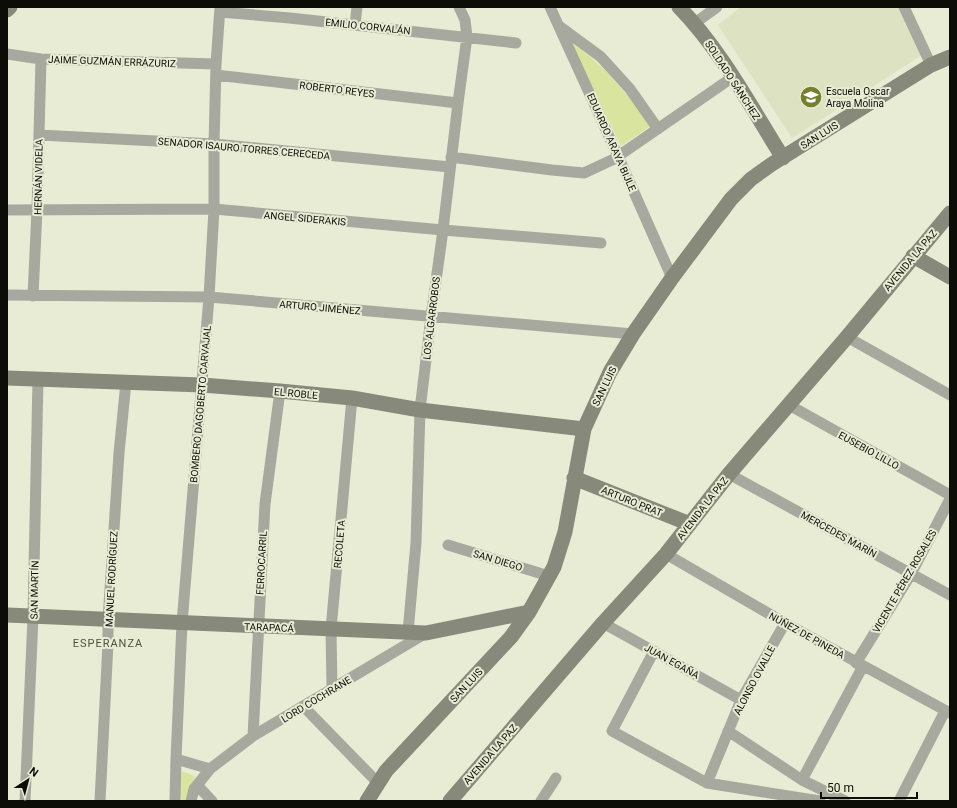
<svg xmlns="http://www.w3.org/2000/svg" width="957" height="808" font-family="Roboto,sans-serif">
  <rect width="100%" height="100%" fill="#e8ecd4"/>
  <path fill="#dce2c2" d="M 741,7 L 901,7 L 922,55 L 792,138 L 718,25 Z"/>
  <path fill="#d9e49e" d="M 569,39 L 603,68 L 636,105 L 651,126 L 621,146 Z
    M 182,771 L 195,776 L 185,801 L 181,801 L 180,782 Z"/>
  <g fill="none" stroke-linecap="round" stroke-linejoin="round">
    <path stroke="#a7a99e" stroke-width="11" d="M 550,7 L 618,156 L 672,278
      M 904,7 L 931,65
      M 220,12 L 290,18 L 516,43
      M 695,23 L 717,7
      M 355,25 L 357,7
      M 559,26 L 601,57 L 630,89 L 658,129
      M 7,54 L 41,59 L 216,64
      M 216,75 L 458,103
      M 39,135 L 214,144 L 450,167
      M 451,157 L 552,170 L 584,173 L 614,159 L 733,77
      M 7,210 L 214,209 L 443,230 L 601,243
      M 7,295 L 209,297 L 633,334
      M 33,296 L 37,210 L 41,59
      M 847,337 L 950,395
      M 789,405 L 950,495
      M 729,474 L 950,595
      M 448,545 L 549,576
      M 666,554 L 785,623 L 950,713
      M 603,623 L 741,700
      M 408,632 L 416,543 L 420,410 L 431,317 L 443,230 L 458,103 L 467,37 L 465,20 L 459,7
      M 654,651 L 612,731 L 707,783 L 820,801
      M 856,663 L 911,574 L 950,499
      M 332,689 L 331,629 L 352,398
      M 303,706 L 378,783
      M 728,731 L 802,780 L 845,801
      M 253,736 L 265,504 L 280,391
      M 176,759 L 210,769
      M 802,780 L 863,666
      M 707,783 L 741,700 L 785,623
      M 197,785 L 212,801
      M 25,801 L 33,617 L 38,379
      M 100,801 L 108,643 L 108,620 L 119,453 L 126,382
      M 175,801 L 176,759 L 182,623 L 209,297 L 214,209 L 214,144 L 216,64 L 220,7
      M 191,801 L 194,789 L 210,769 L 253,736 L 426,633
      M 541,801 L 556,778
      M 899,801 L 945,711"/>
    <path stroke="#87897a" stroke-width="15" d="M 679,7 C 721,50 751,107 783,158
      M 7,10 L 10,7
      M 913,256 L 950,277
      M 7,378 L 202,385 L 280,391 L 352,398 L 420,410 L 584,429
      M 574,478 L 690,524
      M 7,615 L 426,633 L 529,612
      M 367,801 L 386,771 L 511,637 L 529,612 L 554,567 L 565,532 L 584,429 L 610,372 L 633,334 L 672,278 L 731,199 L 751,179 L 772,164 L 931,65 L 950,57
      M 450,801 L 603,623 L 666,554 L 729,474 L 847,337 L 950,213"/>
  </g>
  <defs>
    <g id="school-disc" transform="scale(1.15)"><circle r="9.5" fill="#767f2b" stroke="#e8ecd4"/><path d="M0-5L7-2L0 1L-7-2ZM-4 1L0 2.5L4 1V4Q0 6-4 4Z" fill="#fff"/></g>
  </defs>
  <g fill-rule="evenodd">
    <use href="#school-disc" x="811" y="97"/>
  </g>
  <g text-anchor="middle" stroke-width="4" stroke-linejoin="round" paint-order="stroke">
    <g font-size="10" fill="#0c0d06" stroke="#e8ecd4">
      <text transform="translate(368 26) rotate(6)" y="4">EMILIO CORVALÁN</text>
      <text transform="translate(112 61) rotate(2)" y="4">JAIME GUZMÁN ERRÁZURIZ</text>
      <text transform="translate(733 80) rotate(57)" y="4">SOLDADO SÁNCHEZ</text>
      <text transform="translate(337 89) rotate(7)" y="4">ROBERTO REYES</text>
      <text transform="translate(819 135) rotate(-32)" y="4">SAN LUIS</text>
      <text transform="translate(612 142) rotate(66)" y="4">EDUARDO ARAYA BIJLE</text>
      <text transform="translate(244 148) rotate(5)" y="4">SENADOR ISAURO TORRES CERECEDA</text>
      <text transform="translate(38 177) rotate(-89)" y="4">HERNÁN VIDELA</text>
      <text transform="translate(305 218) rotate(5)" y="4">ANGEL SIDERAKIS</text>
      <text transform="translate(910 260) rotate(-50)" y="4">AVENIDA LA PAZ</text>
      <text transform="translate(320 307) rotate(5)" y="4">ARTURO JIMÉNEZ</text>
      <text transform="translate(431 318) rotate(-83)" y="4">LOS ALGARROBOS</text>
      <text transform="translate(604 386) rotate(-64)" y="4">SAN LUIS</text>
      <text transform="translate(296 393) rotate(5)" y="4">EL ROBLE</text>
      <text transform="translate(200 404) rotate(-85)" y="4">BOMBERO DAGOBERTO CARVAJAL</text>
      <text transform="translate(869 450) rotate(29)" y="4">EUSEBIO LILLO</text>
      <text transform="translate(632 501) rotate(22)" y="4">ARTURO PRAT</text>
      <text transform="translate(702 508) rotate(-52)" y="4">AVENIDA LA PAZ</text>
      <text transform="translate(839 534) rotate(29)" y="4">MERCEDES MARÍN</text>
      <text transform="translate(339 544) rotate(-85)" y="4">RECOLETA</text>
      <text transform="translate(498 560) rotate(17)" y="4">SAN DIEGO</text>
      <text transform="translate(261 563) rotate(-87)" y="4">FERROCARRIL</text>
      <text transform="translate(111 579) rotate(-87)" y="4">MANUEL RODRÍGUEZ</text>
      <text transform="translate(904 581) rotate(-60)" y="4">VICENTE PÉREZ ROSALES</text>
      <text transform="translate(34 590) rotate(-89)" y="4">SAN MARTÍN</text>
      <text transform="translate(269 627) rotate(2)" y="4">TARAPACÁ</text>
      <text transform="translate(807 635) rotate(29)" y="4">NÚÑEZ DE PINEDA</text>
      <text transform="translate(672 661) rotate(29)" y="4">JUAN EGAÑA</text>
      <text transform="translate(754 680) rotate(-62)" y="4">ALONSO OVALLE</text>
      <text transform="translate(466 685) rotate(-47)" y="4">SAN LUIS</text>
      <text transform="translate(316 699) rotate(-31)" y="4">LORD COCHRANE</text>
      <text transform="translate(490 754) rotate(-49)" y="4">AVENIDA LA PAZ</text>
    </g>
    <g font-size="10" fill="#0c0d06" stroke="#e8ecd4" text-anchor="start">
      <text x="826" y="95">Escuela Oscar<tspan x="826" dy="12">Araya Molina</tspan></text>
    </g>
    <g font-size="11" letter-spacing="1" fill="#4e523d" stroke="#e8ecd4">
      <text x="108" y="647">ESPERANZA</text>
    </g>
  </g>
  <rect width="957" height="808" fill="none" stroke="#0c0d06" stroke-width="16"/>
  <g transform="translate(28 780) rotate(36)" stroke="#e8ecd4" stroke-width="3" paint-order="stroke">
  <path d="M0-3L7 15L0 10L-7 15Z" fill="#0c0d06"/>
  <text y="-6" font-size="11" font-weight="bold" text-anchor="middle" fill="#0c0d06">N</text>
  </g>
  <path d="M821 792v6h96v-6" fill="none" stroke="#0c0d06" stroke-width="2"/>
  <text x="827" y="792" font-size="12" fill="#0c0d06" stroke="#e8ecd4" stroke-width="3" paint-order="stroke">50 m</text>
</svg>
